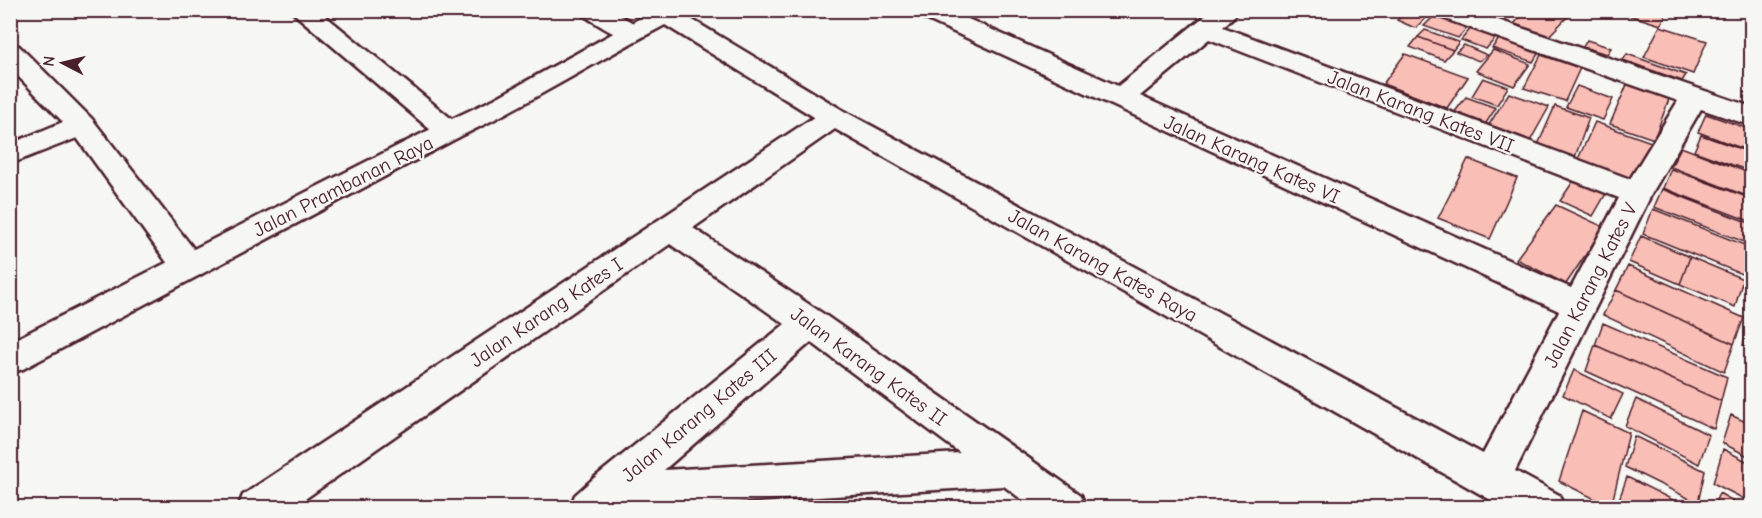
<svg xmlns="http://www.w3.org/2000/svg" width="1762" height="518" font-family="'Comic Neue',sans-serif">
  <rect width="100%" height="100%" fill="#f6f6f2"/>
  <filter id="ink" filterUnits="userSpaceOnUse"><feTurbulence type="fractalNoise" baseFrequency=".0167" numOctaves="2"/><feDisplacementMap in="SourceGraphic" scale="12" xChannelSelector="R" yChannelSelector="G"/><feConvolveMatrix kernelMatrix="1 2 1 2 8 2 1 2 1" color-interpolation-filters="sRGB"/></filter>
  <g filter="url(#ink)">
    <path fill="#f9beb5" stroke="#4a1f2b" stroke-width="1.5" d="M 1409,10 L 1430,10 L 1433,12 L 1415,28 L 1397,20 Z
      M 1527,10 L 1573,11 L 1544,41 L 1510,28 Z
      M 1612,10 L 1667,10 L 1661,25 Z
      M 1437,13 L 1470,25 L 1458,38 L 1424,26 Z
      M 1473,26 L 1498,35 L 1486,49 L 1461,40 Z
      M 1660,26 L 1707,41 L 1693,74 L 1644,57 Z
      M 1425,30 L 1459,42 L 1453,50 L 1418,37 Z
      M 1502,35 L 1541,49 L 1533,62 L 1492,48 Z
      M 1418,37 L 1453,50 L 1444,60 L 1410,47 Z
      M 1587,40 L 1611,48 L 1607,54 L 1583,47 Z
      M 1464,45 L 1487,55 L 1479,61 L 1456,52 Z
      M 1493,50 L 1530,64 L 1514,86 L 1476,71 Z
      M 1405,54 L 1468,77 L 1447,108 L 1383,84 Z
      M 1627,54 L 1686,75 L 1682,81 L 1623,60 Z
      M 1541,55 L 1580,68 L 1565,101 L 1524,88 Z
      M 1483,78 L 1508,87 L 1497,105 L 1472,96 Z
      M 1629,80 L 1671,94 L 1654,139 L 1610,124 Z
      M 1577,86 L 1613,99 L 1603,120 L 1566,107 Z
      M 1509,93 L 1549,107 L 1530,141 L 1488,126 Z
      M 1466,97 L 1496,108 L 1482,129 L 1451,117 Z
      M 1555,106 L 1589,118 L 1574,160 L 1537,147 Z
      M 1706,114 L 1752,130 L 1752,152 L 1698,132 Z
      M 1595,122 L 1651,142 L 1636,181 L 1578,159 Z
      M 1701,135 L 1752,153 L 1752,172 L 1694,151 Z
      M 1681,147 L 1752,174 L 1752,198 L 1671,167 Z
      M 1468,159 L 1517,178 L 1490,239 L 1438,218 Z
      M 1671,169 L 1752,199 L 1752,222 L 1663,188 Z
      M 1576,177 L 1608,190 L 1593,216 L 1560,201 Z
      M 1662,189 L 1752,224 L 1752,245 L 1654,207 Z
      M 1556,205 L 1604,227 L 1566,284 L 1516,259 Z
      M 1653,209 L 1752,248 L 1752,269 L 1749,277 L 1643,234 Z
      M 1641,236 L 1690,257 L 1680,284 L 1629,262 Z
      M 1690,257 L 1743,279 L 1735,307 L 1680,284 Z
      M 1628,266 L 1744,318 L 1734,344 L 1616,290 Z
      M 1616,290 L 1734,344 L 1724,372 L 1603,315 Z
      M 1751,321 L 1752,321 L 1752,350 L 1743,345 Z
      M 1603,323 L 1727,377 L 1721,401 L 1595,345 Z
      M 1595,345 L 1721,401 L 1714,429 L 1586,371 Z
      M 1574,370 L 1623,394 L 1611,419 L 1563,395 Z
      M 1636,399 L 1709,435 L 1699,464 L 1625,426 Z
      M 1582,411 L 1629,433 L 1611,507 L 1559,481 Z
      M 1731,415 L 1752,425 L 1752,458 L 1722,443 Z
      M 1634,436 L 1705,471 L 1698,503 L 1625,467 Z
      M 1723,449 L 1752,464 L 1752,503 L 1713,483 Z
      M 1627,477 L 1685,506 L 1684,508 L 1616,508 Z
      M 1719,493 L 1746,508 L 1713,508 Z"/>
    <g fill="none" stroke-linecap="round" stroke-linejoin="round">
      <g stroke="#4a1f2b" stroke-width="5">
        <path id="street" d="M 290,10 L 318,10 L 459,125 L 463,131 L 459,137 L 449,140 L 439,137 Z
          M 580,10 L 611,10 L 640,27 L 644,32 L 640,37 C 620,42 600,25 583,15 Z
          M 657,10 L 676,10 L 844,111 L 1483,454 L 1559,311 L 917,15 L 914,10 L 948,10 L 1118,86 L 1212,10 L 1240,10 L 1223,27 L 1630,179 L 1678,101 L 1434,15 L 1431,10 L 1469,10 L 1752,107 L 1752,126 L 1701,109 L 1652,193 L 1515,471 L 1559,495 L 1564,508 L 1505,508 L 835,129 L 693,228 L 822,313 L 1081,495 L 1086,508 L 1033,508 L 1004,486 L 635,508 L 570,508 L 575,495 L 594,478 L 785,324 L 670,244 L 292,508 L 238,508 L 243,495 L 814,117 L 657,20 L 654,15 ZM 1209,39 L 1619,198 L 1571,288 L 1140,96 ZM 811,342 L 960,453 L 664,470 Z
          M 10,44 L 19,46 L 92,119 L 200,257 L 205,266 L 200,275 L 188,278 L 176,275 L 77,138 L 10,164 L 10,144 L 63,122 L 10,68 Z"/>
      </g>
      <g stroke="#4a1f2b" stroke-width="5">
        <path id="secondary" d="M 655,10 L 687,10 L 684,15 C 608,54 536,100 459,137 L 23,369 L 10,373 L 10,342 L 439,125 L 494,99 Z"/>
      </g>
      <use href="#street" fill="#f6f6f2" fill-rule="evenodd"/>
      <use href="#secondary" fill="#f6f6f2" fill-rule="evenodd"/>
    </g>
  </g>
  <g text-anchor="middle" stroke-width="4.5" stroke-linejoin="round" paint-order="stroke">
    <g font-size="20" fill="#4a1f2b" stroke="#f6f6f2">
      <text transform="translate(1421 111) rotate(21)" y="7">Jalan Karang Kates VII</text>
      <text transform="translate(1252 159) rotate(24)" y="7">Jalan Karang Kates VI</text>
      <text transform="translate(343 186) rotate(-27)" y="7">Jalan Prambanan Raya</text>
      <text transform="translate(1103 265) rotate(29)" y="7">Jalan Karang Kates Raya</text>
      <text transform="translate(1590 285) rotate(-63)" y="7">Jalan Karang Kates V</text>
      <text transform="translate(546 312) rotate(-34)" y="7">Jalan Karang Kates I</text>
      <text transform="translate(869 366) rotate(36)" y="7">Jalan Karang Kates II</text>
      <text transform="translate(699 415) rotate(-40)" y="7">Jalan Karang Kates III</text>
    </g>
  </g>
  <rect width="1762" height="518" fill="none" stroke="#f6f6f2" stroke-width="36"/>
  <rect x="18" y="18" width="1726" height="482" fill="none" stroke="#4a1f2b" stroke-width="2" filter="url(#ink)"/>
  <g transform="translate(63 63) rotate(277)" stroke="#f6f6f2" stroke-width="4.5" paint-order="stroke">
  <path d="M0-4.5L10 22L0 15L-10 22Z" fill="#4a1f2b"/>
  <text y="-9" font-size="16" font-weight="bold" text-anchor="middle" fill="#4a1f2b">N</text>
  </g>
</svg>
